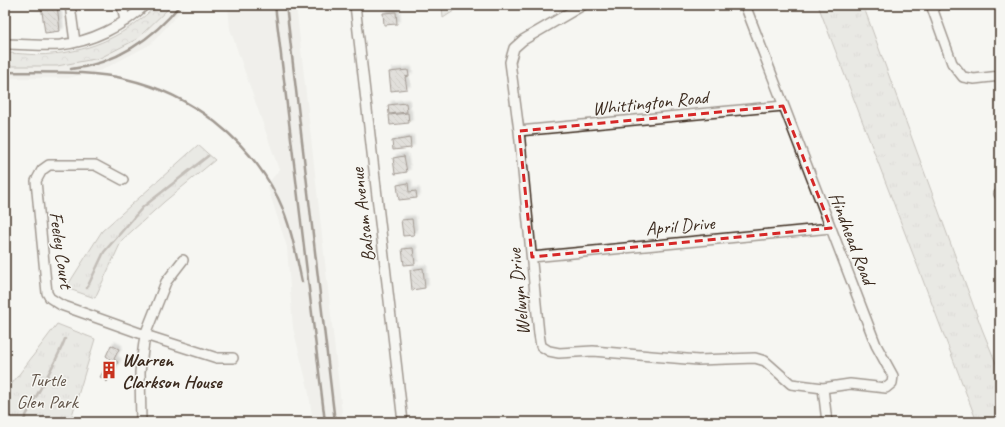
<svg xmlns="http://www.w3.org/2000/svg" width="1005" height="427" font-family="Caveat,sans-serif">
  <defs>
    <pattern id="grass-tufts" width="24" height="20" patternUnits="userSpaceOnUse"><rect width="24" height="20" fill="#dad9d3"/><path d="M3 7l-1-3M5 7V3M7 7l1-3M15 17l-1-3M17 17v-4M19 17l1-3" fill="none" stroke="#bcbab5"/></pattern>
    <pattern id="forest-crowns" width="20" height="18" patternUnits="userSpaceOnUse"><rect width="20" height="18" fill="#dad9d3"/><path d="M2 6a3 3 0 1 1 6 0M12 15a3 3 0 1 1 6 0" fill="none" stroke="#bcbab5"/></pattern>
    <pattern id="building-back-hatch" width="6" height="6" patternUnits="userSpaceOnUse"><rect width="6" height="6" fill="#c8c3be"/><path d="M-1 5l2 2M0 0l6 6M5-1l2 2" fill="none" stroke="#a49f9a"/></pattern>
    <filter id="shadow"><feDropShadow dx="3" dy="-3" stdDeviation="1" flood-color="#0004"/></filter>
  </defs>
  <rect width="100%" height="100%" fill="#f6f6f2"/>
  <filter id="ink" filterUnits="userSpaceOnUse"><feTurbulence type="fractalNoise" baseFrequency=".025" numOctaves="2"/><feDisplacementMap in="SourceGraphic" scale="8" xChannelSelector="R" yChannelSelector="G"/><feConvolveMatrix kernelMatrix="1 2 1 2 8 2 1 2 1" color-interpolation-filters="sRGB"/></filter>
  <g filter="url(#ink)">
    <path fill="#e8e7e2" d="M 172,5 L 186,5 L 151,44 L 102,70 L 68,78 L 5,78 L 5,66 L 57,66 L 137,39 Z
      M 228,5 L 296,5 L 343,422 L 313,422 L 308,388 L 293,328 L 287,247 L 267,185 L 279,170 L 230,29 Z"/>
    <path fill="url(#grass-tufts)" stroke="#8a8278" d="M 442,5 L 463,5 L 443,18 Z
      M 818,5 L 863,5 L 982,329 L 1000,373 L 1000,422 L 977,422 Z
      M 198,145 L 215,160 L 164,202 L 122,240 L 95,298 L 66,288 L 102,231 Z
      M 57,324 L 95,339 L 70,422 L 5,422 L 5,393 Z"/>
    <path fill="url(#forest-crowns)" stroke="#8a8278" d="M 157,5 L 172,5 L 137,39 L 100,58 L 57,66 L 5,66 L 5,53 C 20,53 36,56 51,54 C 93,51 127,34 157,5 Z"/>
    <g fill="none" stroke-linecap="round" stroke-linejoin="round">
      <path stroke="#857a71" stroke-width="2.5" d="M 87,288 L 104,252 L 143,207 L 208,156
        M 23,422 C 36,394 54,368 65,339"/>
    </g>
    <path fill="url(#building-back-hatch)" stroke="#3b2a1e" filter="url(#shadow)" d="M 41,5 L 57,5 L 60,31 L 45,33 Z
      M 396,12 L 397,24 L 384,25 L 383,13 Z
      M 408,70 L 409,76 L 405,77 L 407,89 L 391,91 L 389,72 Z
      M 406,103 L 407,112 L 389,114 L 388,105 Z
      M 408,113 L 409,123 L 390,125 L 389,115 Z
      M 410,138 L 411,148 L 393,150 L 392,141 Z
      M 404,156 L 407,172 L 395,174 L 393,158 Z
      M 408,183 L 409,192 L 416,191 L 417,198 L 399,200 L 397,185 Z
      M 412,219 L 414,235 L 403,236 L 401,220 Z
      M 413,248 L 415,264 L 404,265 L 402,249 Z
      M 423,268 L 425,288 L 412,290 L 410,270 Z
      M 111,345 L 119,349 L 114,359 L 118,362 L 107,382 L 100,377 L 110,359 L 106,356 Z"/>
    <g fill="none" stroke-linecap="round" stroke-linejoin="round">
      <g stroke="#3b2a1e" stroke-width="12">
        <path id="minor" d="M 70,5 L 75,42
          M 122,5 L 125,21
          M 355,5 L 403,422
          M 583,5 L 523,40 L 514,48 L 510,62 L 519,131 L 539,334 L 541,346 L 549,351 L 559,353 L 593,351 L 698,360 L 755,358 L 765,361 L 791,384 L 823,388 L 850,384 L 886,388 L 892,383 L 893,376 L 876,345 L 745,5
          M 931,5 L 952,63 L 963,77 L 974,79 L 1000,76
          M 5,44 C 23,44 42,46 60,45 C 91,42 123,26 145,5
          M 519,131 L 783,106
          M 123,180 L 95,165 L 49,165 L 42,170 L 36,181 L 47,293 L 50,298 L 61,305 L 145,335 L 217,358 L 233,358
          M 999,194 L 1000,194
          M 532,257 L 831,228
          M 823,388 L 827,422
          M 141,422 L 140,372 L 145,335 L 166,282 L 183,260"/>
      </g>
      <use href="#minor" stroke="#f6f6f2" stroke-width="9"/>
      <path stroke="#3b2a1e" stroke-width="2.5" d="M 275,5 L 325,422
        M 286,5 L 335,422
        M 71,69 C 115,64 153,39 180,5
        M 5,72 C 45,73 87,70 126,79 C 191,94 248,139 278,198 C 291,225 296,254 302,282"/>
    </g>
  </g>
  <path d="M0 0H1005V427H0ZM 783,106 L 831,228 L 532,257 L 519,131 Z" fill="#f6f6f2" fill-opacity=".55" fill-rule="evenodd"/>
  <path fill="none" stroke="#d62828" stroke-width="3" stroke-dasharray="8 5" stroke-linejoin="round" d="M 783,106 L 831,228 L 532,257 L 519,131 Z"/>
  <defs>
    <g id="building-bare" transform="scale(1.38)"><path d="M-4-6H4V6H1V3H-1V6H-4ZM-2.5-4.3h1.7v1.8h-1.7ZM.8-4.3h1.7v1.8H.8ZM-2.5-1h1.7V.8h-1.7ZM.8-1h1.7V.8H.8Z" fill="#c8321e" stroke="#f6f6f2" stroke-width="2.5" paint-order="stroke"/></g>
  </defs>
  <g fill-rule="evenodd">
    <use href="#building-bare" x="109" y="370"/>
  </g>
  <g text-anchor="middle" stroke-width="3" stroke-linejoin="round" paint-order="stroke">
    <g font-size="19" fill="#3b2a1e" stroke="#f6f6f2">
      <text transform="translate(650 102) rotate(-6)" y="7">Whittington Road</text>
      <text transform="translate(362 215) rotate(-97)" y="7">Balsam Avenue</text>
      <text transform="translate(680 225) rotate(-5)" y="7">April Drive</text>
      <text transform="translate(853 238) rotate(69)" y="7">Hindhead Road</text>
      <text transform="translate(62 250) rotate(82)" y="7">Feeley Court</text>
      <text transform="translate(518 292) rotate(-96)" y="7">Welwyn Drive</text>
    </g>
    <g font-size="19" font-weight="bold" fill="#3b2a1e" stroke="#f6f6f2" text-anchor="start">
      <text x="122" y="366">Warren<tspan x="122" dy="22">Clarkson House</tspan></text>
    </g>
    <g font-size="19" fill="#63564b" stroke="#f6f6f2">
      <text x="47" y="386">Turtle<tspan x="47" dy="22">Glen Park</tspan></text>
    </g>
  </g>
  <rect width="1005" height="427" fill="none" stroke="#f6f6f2" stroke-width="20"/>
  <rect x="10" y="10" width="985" height="407" fill="none" stroke="#3b2a1e" stroke-width="1.5" filter="url(#ink)"/>
</svg>
